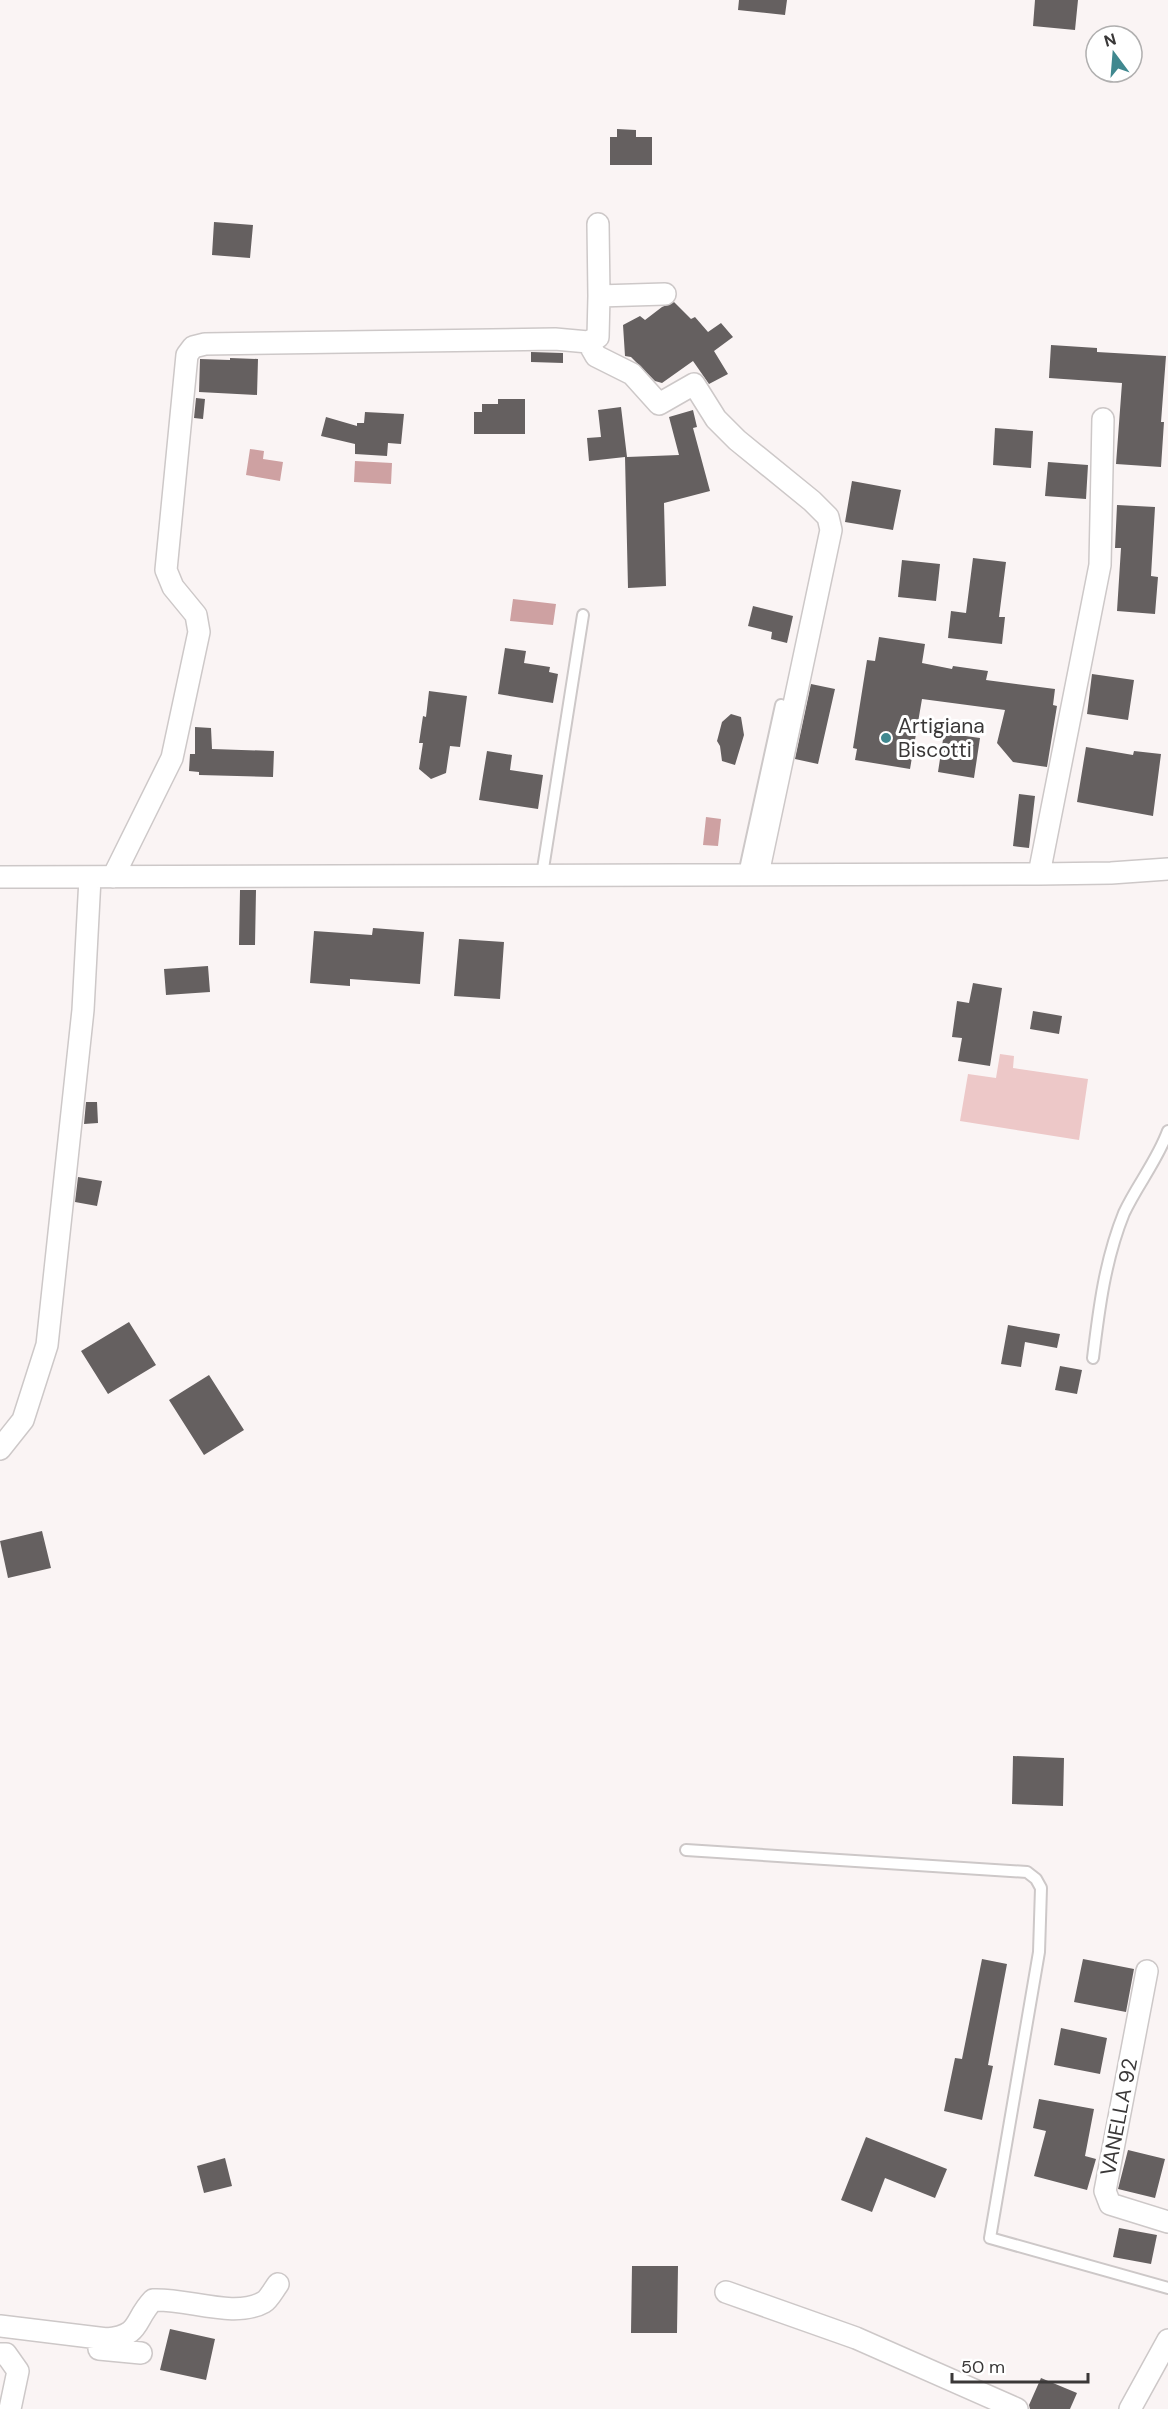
<svg xmlns="http://www.w3.org/2000/svg" width="1168" height="2409" font-family="'DM Sans',sans-serif">
  <rect width="100%" height="100%" fill="#faf4f4"/>
  <path fill="#edc8c8" d="M 1000,1054 L 1014,1056 L 1013,1068 L 1088,1079 L 1079,1140 L 960,1121 L 968,1074 L 996,1078 Z"/>
  <path fill="#cea1a2" d="M 250,449 L 264,451 L 263,459 L 283,462 L 280,481 L 246,475 Z
    M 355,461 L 392,463 L 391,484 L 354,482 Z
    M 513,599 L 556,604 L 553,625 L 510,621 Z
    M 706,817 L 721,819 L 718,846 L 703,845 Z"/>
  <path fill="#656060" d="M 739,0 L 787,0 L 785,15 L 738,10 Z
    M 1035,0 L 1078,0 L 1075,30 L 1033,26 Z
    M 617,129 L 636,130 L 636,137 L 652,137 L 652,165 L 610,165 L 610,137 L 617,137 Z
    M 214,222 L 253,225 L 250,258 L 212,255 Z
    M 674,302 L 691,319 L 695,317 L 708,332 L 721,323 L 733,337 L 714,351 L 728,374 L 709,384 L 693,361 L 662,383 L 655,381 L 631,357 L 625,356 L 623,325 L 640,316 L 645,320 L 662,307 Z
    M 1051,345 L 1097,348 L 1097,352 L 1166,356 L 1161,422 L 1164,422 L 1161,467 L 1116,464 L 1122,383 L 1049,378 Z
    M 531,352 L 563,353 L 563,363 L 531,362 Z
    M 230,358 L 258,359 L 257,395 L 199,392 L 200,359 L 230,360 Z
    M 196,398 L 205,399 L 203,419 L 194,418 Z
    M 498,399 L 525,399 L 525,434 L 474,434 L 474,412 L 482,412 L 482,404 L 498,404 Z
    M 621,407 L 627,457 L 679,455 L 669,417 L 693,410 L 697,427 L 693,428 L 710,491 L 664,503 L 666,586 L 628,588 L 625,457 L 589,461 L 587,438 L 601,437 L 598,410 Z
    M 365,412 L 404,414 L 401,444 L 388,443 L 387,456 L 355,454 L 355,444 L 321,436 L 326,417 L 357,426 L 357,423 L 364,423 Z
    M 995,428 L 1033,431 L 1031,468 L 993,465 Z
    M 1048,462 L 1088,465 L 1086,499 L 1045,496 Z
    M 852,481 L 901,490 L 893,530 L 845,522 Z
    M 1117,505 L 1155,507 L 1151,576 L 1158,577 L 1155,614 L 1117,611 L 1121,548 L 1115,548 Z
    M 973,558 L 1006,562 L 999,617 L 1005,617 L 1002,644 L 948,638 L 951,611 L 966,613 Z
    M 902,560 L 940,564 L 936,601 L 898,597 Z
    M 753,606 L 793,616 L 787,643 L 771,639 L 772,632 L 748,626 Z
    M 879,637 L 925,644 L 922,663 L 952,669 L 953,666 L 988,671 L 986,680 L 1055,689 L 1053,705 L 1057,706 L 1047,767 L 1013,762 L 997,743 L 1005,710 L 922,699 L 910,769 L 855,760 L 857,749 L 853,748 L 867,660 L 875,661 Z
    M 505,648 L 526,651 L 524,663 L 550,667 L 549,672 L 558,674 L 553,703 L 498,694 Z
    M 1092,674 L 1134,680 L 1128,720 L 1087,714 Z
    M 811,684 L 835,689 L 818,764 L 795,759 Z
    M 429,691 L 467,696 L 460,747 L 450,746 L 446,773 L 431,779 L 419,769 L 423,743 L 419,743 L 423,716 L 426,717 Z
    M 731,714 L 741,717 L 744,735 L 735,765 L 722,761 L 720,746 L 717,741 L 722,722 Z
    M 195,727 L 211,728 L 212,749 L 274,751 L 273,777 L 199,775 L 199,772 L 189,771 L 190,754 L 195,754 Z
    M 944,733 L 980,738 L 974,778 L 938,772 Z
    M 1086,747 L 1133,755 L 1134,751 L 1161,754 L 1153,816 L 1077,802 Z
    M 487,751 L 512,755 L 510,770 L 543,775 L 538,809 L 479,800 Z
    M 1019,794 L 1035,796 L 1029,848 L 1013,846 Z
    M 240,890 L 256,890 L 255,945 L 239,945 Z
    M 373,928 L 424,932 L 420,984 L 350,979 L 350,986 L 310,983 L 314,931 L 372,935 Z
    M 459,939 L 504,942 L 500,999 L 454,996 Z
    M 208,966 L 210,992 L 166,995 L 164,969 Z
    M 973,983 L 1002,988 L 990,1066 L 958,1061 L 962,1038 L 952,1037 L 957,1001 L 969,1003 Z
    M 1033,1011 L 1062,1016 L 1059,1034 L 1030,1029 Z
    M 86,1102 L 97,1102 L 98,1123 L 84,1124 Z
    M 78,1177 L 102,1181 L 97,1206 L 75,1202 Z
    M 129,1322 L 156,1365 L 108,1394 L 81,1351 Z
    M 1008,1325 L 1060,1334 L 1057,1348 L 1025,1342 L 1021,1367 L 1001,1364 Z
    M 1060,1366 L 1082,1370 L 1077,1394 L 1055,1390 Z
    M 209,1375 L 244,1430 L 204,1455 L 169,1400 Z
    M 42,1531 L 51,1568 L 8,1578 L 0,1541 Z
    M 1013,1756 L 1064,1758 L 1063,1806 L 1012,1804 Z
    M 982,1959 L 1007,1964 L 988,2065 L 993,2066 L 982,2120 L 944,2111 L 955,2058 L 962,2059 Z
    M 1083,1959 L 1134,1969 L 1126,2012 L 1074,2002 Z
    M 1061,2028 L 1107,2038 L 1100,2074 L 1054,2065 Z
    M 1039,2099 L 1094,2109 L 1085,2156 L 1096,2159 L 1087,2190 L 1034,2176 L 1046,2131 L 1033,2128 Z
    M 866,2137 L 947,2169 L 935,2198 L 885,2178 L 872,2212 L 841,2200 Z
    M 1128,2150 L 1165,2159 L 1155,2198 L 1118,2189 Z
    M 225,2158 L 232,2186 L 204,2193 L 197,2166 Z
    M 1119,2228 L 1157,2235 L 1151,2264 L 1113,2257 Z
    M 632,2266 L 678,2266 L 677,2333 L 631,2333 Z
    M 170,2329 L 215,2339 L 206,2380 L 160,2370 Z
    M 1041,2378 L 1077,2393 L 1070,2409 L 1030,2409 L 1029,2405 Z"/>
  <g fill="none" stroke-linecap="round" stroke-linejoin="round">
    <g stroke="#cdc8c8" stroke-width="14">
      <path id="service" d="M 744,874 L 781,705
        M 542,875 L 583,615
        M 1093,1358 C 1099,1308 1105,1260 1124,1213 C 1137,1185 1157,1161 1168,1131
        M 686,1850 L 1027,1872 L 1036,1879 L 1041,1888 L 1039,1952 L 990,2238 L 1168,2288"/>
    </g>
    <g stroke="#cdc8c8" stroke-width="24">
      <path id="minor" d="M 598,224 L 599,296
        M 588,342 L 596,356 L 632,374 L 659,404 L 694,384 L 716,419 L 737,440 L 812,501 L 828,517 L 831,530 L 758,874
        M 1039,874 L 1100,565 L 1103,419
        M 0,877 L 1039,874 L 1111,873 L 1168,869
        M 113,877 L 172,758 L 199,632 L 196,615 L 173,587 L 166,570 L 187,355 L 193,347 L 205,344 L 555,339 L 588,342 L 598,337 L 599,296 L 665,294
        M 0,1449 L 23,1420 L 47,1345 L 83,1010 L 90,878
        M 1147,1971 L 1105,2191 L 1110,2204 L 1168,2222
        M 726,2292 L 856,2338 L 1017,2409
        M 0,2326 L 107,2339 C 142,2335 133,2321 153,2300 C 187,2298 234,2319 264,2302 C 269,2299 274,2289 278,2284
        M 99,2349 L 141,2353
        M 0,2354 L 6,2354 L 18,2371 L 10,2409
        M 1130,2409 L 1168,2340"/>
    </g>
    <use href="#service" stroke="#fff" stroke-width="10"/>
    <use href="#minor" stroke="#fff" stroke-width="21"/>
  </g>
  <circle fill="#40888f" stroke="#fff" stroke-width="2" cx="886" cy="738" r="6"/>
  <g text-anchor="middle" stroke-width="6" stroke-linejoin="round" paint-order="stroke">
    <g font-size="21" fill="#3a3838" stroke="#fff" text-anchor="start">
      <text x="898" y="733">Artigiana<tspan x="898" dy="24">Biscotti</tspan></text>
    </g>
    <g font-size="21" fill="#3a3838" stroke="#fff">
      <text transform="translate(1119 2117) rotate(-79)" y="7">VANELLA 92</text>
    </g>
  </g>
  <g transform="translate(1114 54) rotate(344)"><circle r="28" fill="#ffffff" stroke="#b0afaf" stroke-width="1.5"/>
  <path d="M0-4.5L10 22L0 15L-10 22Z" fill="#40888f"/>
  <text y="-9" font-size="16" font-weight="bold" text-anchor="middle" fill="#3a3838">N</text>
  </g>
  <path d="M952 2373v9h136v-9" fill="none" stroke="#3a3838" stroke-width="3"/>
  <text x="961" y="2373" font-size="18" fill="#3a3838" stroke="#ffffff" stroke-width="4.5" paint-order="stroke">50 m</text>
</svg>
